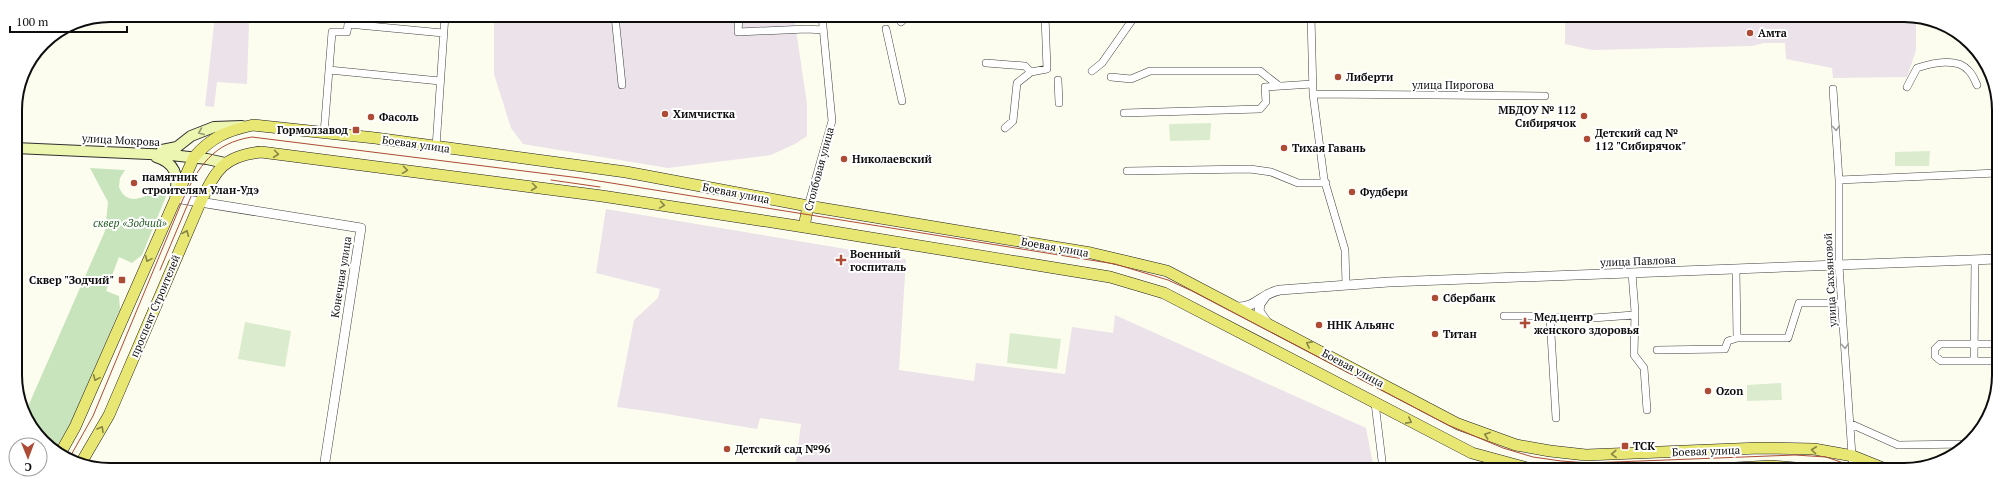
<svg xmlns="http://www.w3.org/2000/svg" width="2014" height="485" font-family="'PT Serif',serif">
  <rect width="100%" height="100%" fill="#fdfdef"/>
  <path fill="#ebe2ea" d="M 215,15 L 223,15 L 223,20 L 249,23 L 247,84 L 217,82 L 214,107 L 205,106 Z
    M 494,15 L 794,16 L 807,104 L 807,136 L 795,144 L 771,155 L 668,168 L 523,144 L 511,128 L 494,74 Z
    M 1565,17 L 1916,17 L 1916,50 L 1907,77 L 1833,78 L 1832,68 L 1786,59 L 1785,43 L 1764,43 L 1752,46 L 1592,50 L 1565,44 Z
    M 606,209 L 906,259 L 899,370 L 974,381 L 976,363 L 1065,374 L 1072,327 L 1113,333 L 1115,315 L 1366,428 L 1374,469 L 795,469 L 801,424 L 760,418 L 757,429 L 661,413 L 617,407 L 634,320 L 658,298 L 660,289 L 596,273 Z"/>
  <path fill="#c8e4bc" d="M 90,168 L 125,170 L 120,178 L 119,187 C 128,210 150,194 165,186 L 167,187 L 167,194 L 142,255 L 132,263 L 119,257 L 106,291 L 119,296 L 120,309 L 69,427 L 55,449 L 43,442 L 26,411 L 105,231 L 108,202 Z"/>
  <path fill="#daeccd" d="M 1211,123 L 1210,140 L 1170,141 L 1169,124 Z
    M 1930,151 L 1929,166 L 1895,166 L 1895,152 Z
    M 245,322 L 291,331 L 285,367 L 238,359 Z
    M 1010,333 L 1061,339 L 1057,369 L 1007,363 Z
    M 1781,383 L 1782,400 L 1747,401 L 1747,385 Z"/>
  <g fill="none" stroke-linecap="round" stroke-linejoin="round">
    <g stroke="#404040" stroke-width="8">
      <path id="minor" d="M 615,16 L 622,85
        M 739,16 L 738,32 L 807,29 L 823,30
        M 1311,16 L 1313,94 L 1324,179 L 1345,250 L 1346,285
        M 901,22 L 908,16
        M 886,29 L 902,101
        M 986,63 L 1025,66 L 1031,72
        M 329,70 L 440,81
        M 1092,71 L 1102,63 L 1135,16
        M 1111,77 L 1131,79 L 1150,71 L 1260,71 L 1279,86
        M 1058,80 L 1059,103
        M 1907,87 L 1917,68 C 1932,63 1958,57 1969,71 C 1973,75 1975,81 1977,85
        M 1833,89 L 1839,180 L 1839,266 L 1853,470
        M 1313,94 L 1545,96
        M 1124,113 L 1260,109 L 1266,102 L 1265,87 L 1312,84
        M 1005,128 L 1013,121 L 1017,83 L 1031,72 L 1047,69 L 1045,16
        M 324,133 L 332,32 L 347,32 L 348,24 L 443,33
        M 436,147 L 445,15
        M 1127,171 L 1250,169 L 1271,172 L 1298,183 L 1326,183
        M 1839,180 L 1997,173
        M 808,206 L 832,121 L 822,16
        M 1736,269 L 1737,338 L 1788,338 L 1799,303 L 1842,303
        M 1632,273 L 1635,312 L 1634,355 L 1644,368 L 1647,410
        M 1504,316 L 1531,316
        M 1657,350 L 1725,349 L 1728,341 L 1737,338
        M 1974,361 L 1975,260
        M 1997,361 L 1941,361 L 1935,356 L 1935,349 L 1940,344 L 1997,344
        M 1375,403 L 1383,469
        M 1556,418 L 1550,317 L 1579,319 L 1634,315
        M 1851,424 L 1898,445 L 1969,444"/>
    </g>
    <g stroke="#404040" stroke-width="10">
      <path id="tertiary" d="M 175,198 L 361,228 L 324,468
        M 1265,297 L 1260,304 L 1259,311 L 1266,321
        M 1239,307 C 1256,307 1262,293 1280,290 L 1389,282 L 1997,259"/>
    </g>
    <g stroke="#2f2f2f" stroke-width="12">
      <path id="secondary" d="M 15,148 L 171,155 L 207,159 L 225,163
        M 162,150 L 177,147 L 191,136 L 214,127 L 242,126
        M 156,157 C 175,163 179,175 175,194"/>
    </g>
    <g stroke="#1e1e1e" stroke-width="12">
      <path id="primary" d="M 804,227 L 808,206
        M 61,452 L 75,427 L 194,157 C 212,137 226,131 253,125 L 375,138 L 626,172 L 808,206 L 1091,253 L 1167,271 L 1458,424 L 1516,445 L 1550,451 L 1586,455 L 1760,448 L 1814,449 L 1853,456 L 1888,470
        M 81,463 L 109,415 L 200,203 C 216,171 222,156 261,152 L 602,196 L 804,227 L 1110,277 L 1164,293 L 1472,453 L 1531,469
        M 1699,470 L 1771,466 L 1819,470"/>
    </g>
    <use href="#minor" stroke="#fff" stroke-width="7"/>
    <use href="#tertiary" stroke="#fff" stroke-width="9"/>
    <use href="#secondary" stroke="#edf6b1" stroke-width="10"/>
    <use href="#primary" stroke="#e9e773" stroke-width="11"/>
    <path stroke="#ad4b35" stroke-width="1" d="M 551,180 L 600,187
      M 160,270 L 195,187
      M 70,457 L 93,416 L 183,199 C 199,166 213,143 252,137 L 580,178 L 1115,264 L 1168,280 L 1192,291 L 1448,425 L 1503,448 L 1533,457 L 1561,461 L 1589,463 L 1795,455 L 1826,457 L 1864,470"/>
  </g>
  <defs><path id="oneway-chevron" d="M-2-3.5L2.5 0L-2 3.5" fill="none" stroke-width="1.6" stroke-linecap="round" stroke-linejoin="round"/></defs>
  <g stroke="#9e9e9e">
    <use href="#oneway-chevron" transform="translate(1836 128) rotate(86)"/>
    <use href="#oneway-chevron" transform="translate(1845 346) rotate(86)"/>
  </g>
  <use stroke="#93996f" href="#oneway-chevron" transform="translate(201 132) rotate(157)"/>
  <g stroke="#868545">
    <use href="#oneway-chevron" transform="translate(276 154) rotate(7)"/>
    <use href="#oneway-chevron" transform="translate(405 170) rotate(8)"/>
    <use href="#oneway-chevron" transform="translate(534 187) rotate(7)"/>
    <use href="#oneway-chevron" transform="translate(662 205) rotate(9)"/>
    <use href="#oneway-chevron" transform="translate(186 233) rotate(-67)"/>
    <use href="#oneway-chevron" transform="translate(148 259) rotate(114)"/>
    <use href="#oneway-chevron" transform="translate(1309 344) rotate(-152)"/>
    <use href="#oneway-chevron" transform="translate(96 378) rotate(114)"/>
    <use href="#oneway-chevron" transform="translate(1409 421) rotate(28)"/>
    <use href="#oneway-chevron" transform="translate(101 429) rotate(-60)"/>
    <use href="#oneway-chevron" transform="translate(1487 435) rotate(-160)"/>
    <use href="#oneway-chevron" transform="translate(1814 450) rotate(-174)"/>
    <use href="#oneway-chevron" transform="translate(1614 454) rotate(178)"/>
  </g>
  <g fill="#ad4b35" stroke="#fff" stroke-width="1.5">
    <circle cx="1750" cy="33" r="4"/>
    <circle cx="1338" cy="77" r="4"/>
    <circle cx="665" cy="114" r="4"/>
    <circle cx="1584" cy="116" r="4"/>
    <circle cx="371" cy="117" r="4"/>
    <rect x="352" y="126" width="8" height="8" rx="2"/>
    <circle cx="1587" cy="139" r="4"/>
    <circle cx="1284" cy="148" r="4"/>
    <circle cx="844" cy="159" r="4"/>
    <circle cx="134" cy="183" r="4"/>
    <circle cx="1352" cy="192" r="4"/>
    <path d="M839 254h4v4h4v4h-4v4h-4v-4h-4v-4h4z"/>
    <rect x="118" y="276" width="8" height="8" rx="2"/>
    <circle cx="1435" cy="298" r="4"/>
    <path d="M1523 317h4v4h4v4h-4v4h-4v-4h-4v-4h4z"/>
    <circle cx="1319" cy="325" r="4"/>
    <circle cx="1435" cy="334" r="4"/>
    <circle cx="1708" cy="391" r="4"/>
    <rect x="1621" y="442" width="8" height="8" rx="2"/>
    <circle cx="727" cy="449" r="4"/>
  </g>
  <g text-anchor="middle" stroke-width="4" stroke-linejoin="round" paint-order="stroke">
    <g font-size="11" font-weight="bold" fill="#0d0d0d" stroke="#fff" text-anchor="start">
      <text x="1758" y="37">Амта</text>
      <text x="1346" y="81">Либерти</text>
      <text x="1576" y="114" text-anchor="end">МБДОУ № 112<tspan x="1576" dy="13">Сибирячок</tspan></text>
      <text x="673" y="118">Химчистка</text>
      <text x="379" y="121">Фасоль</text>
      <text x="348" y="134" text-anchor="end">Гормолзавод</text>
      <text x="1595" y="137">Детский сад №<tspan x="1595" dy="13">112 "Сибирячок"</tspan></text>
      <text x="1292" y="152">Тихая Гавань</text>
      <text x="852" y="163">Николаевский</text>
      <text x="142" y="181">памятник<tspan x="142" dy="13">строителям Улан-Удэ</tspan></text>
      <text x="1360" y="196">Фудбери</text>
      <text x="850" y="258">Военный<tspan x="850" dy="13">госпиталь</tspan></text>
      <text x="114" y="284" text-anchor="end">Сквер "Зодчий"</text>
      <text x="1443" y="302">Сбербанк</text>
      <text x="1534" y="321">Мед.центр<tspan x="1534" dy="13">женского здоровья</tspan></text>
      <text x="1327" y="329">ННК Альянс</text>
      <text x="1443" y="338">Титан</text>
      <text x="1716" y="395">Ozon</text>
      <text x="1633" y="450">ТСК</text>
      <text x="735" y="453">Детский сад №96</text>
    </g>
    <g font-size="11" fill="#0d0d0d" stroke="#fff">
      <text x="1453" y="89">улица Пирогова</text>
      <text transform="translate(121 140) rotate(3)" y="4">улица Мокрова</text>
      <text transform="translate(416 144) rotate(8)" y="4">Боевая улица</text>
      <text transform="translate(819 169) rotate(-75)" y="4">Столбовая улица</text>
      <text transform="translate(736 193) rotate(11)" y="4">Боевая улица</text>
      <text transform="translate(1055 247) rotate(10)" y="4">Боевая улица</text>
      <text transform="translate(1638 261) rotate(-2)" y="4">улица Павлова</text>
      <text transform="translate(341 277) rotate(-81)" y="4">Конечная улица</text>
      <text transform="translate(1830 280) rotate(-93)" y="4">улица Сахьяновой</text>
      <text transform="translate(155 306) rotate(-67)" y="4">проспект Строителей</text>
      <text transform="translate(1353 368) rotate(28)" y="4">Боевая улица</text>
      <text transform="translate(1706 451) rotate(-2)" y="4">Боевая улица</text>
    </g>
    <g font-size="11" font-style="italic" fill="#255d26" stroke="#fff">
      <text x="130" y="227">сквер «Зодчий»</text>
    </g>
  </g>
  <path d="M0 0H2014V485H0ZM110 22H1904A88 88 0 0 1 1992 110V375A88 88 0 0 1 1904 463H110A88 88 0 0 1 22 375V110A88 88 0 0 1 110 22Z" fill="#fff" fill-rule="evenodd"/>
  <path fill="none" stroke="#0d0d0d" stroke-width="2" d="M110 22H1904A88 88 0 0 1 1992 110V375A88 88 0 0 1 1904 463H110A88 88 0 0 1 22 375V110A88 88 0 0 1 110 22Z"/>
  <g transform="translate(28 457) rotate(179)"><circle r="19" fill="#ffffff" stroke="#9e9e9e"/>
  <path d="M0-3L7 15L0 10L-7 15Z" fill="#ad4b35"/>
  <text y="-6" font-size="11" font-weight="bold" text-anchor="middle" fill="#0d0d0d">С</text>
  </g>
  <path d="M10 26v6h117v-6" fill="none" stroke="#0d0d0d" stroke-width="2"/>
  <text x="16" y="26" font-size="12" fill="#0d0d0d" stroke="#ffffff" stroke-width="3" paint-order="stroke">100 m</text>
</svg>
